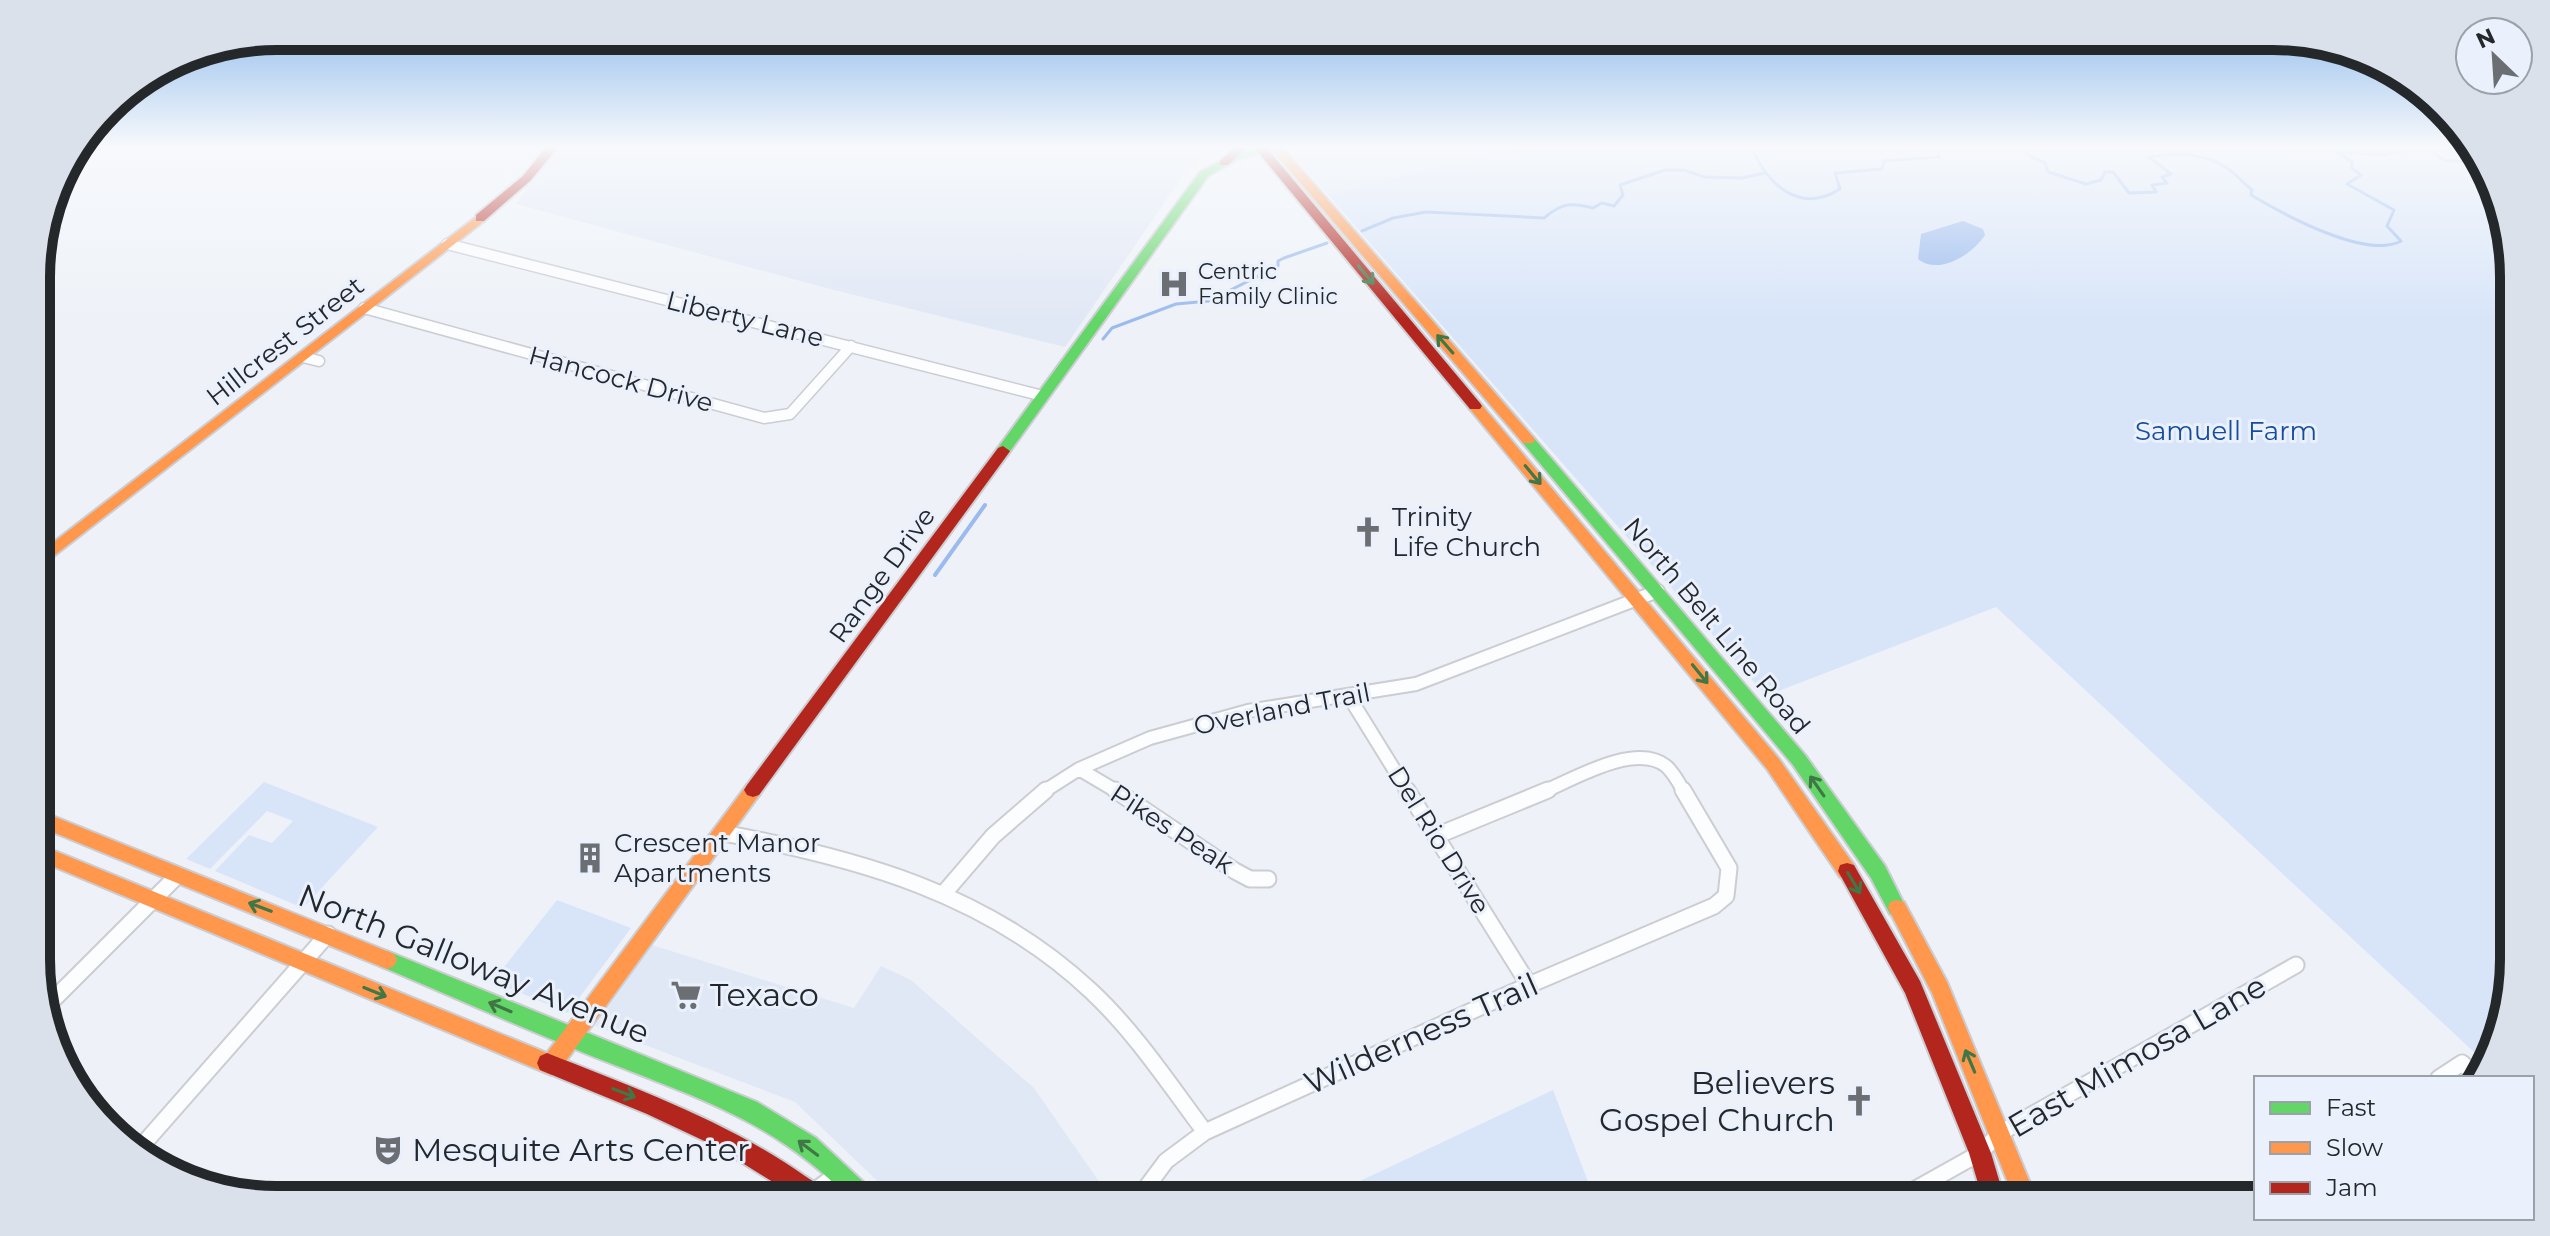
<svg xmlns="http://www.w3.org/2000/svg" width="2550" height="1236" font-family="Montserrat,sans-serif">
  <rect width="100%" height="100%" fill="#eef2f8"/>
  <path fill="#e1e8f5" d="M 558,146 L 1233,146 L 1219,156 L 1202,160 L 1182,177 L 1065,347 L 830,289 L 516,204 Z
    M 1286,146 L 1518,146 L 1328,195 Z
    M 652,945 L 854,1008 L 881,966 L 911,980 L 1034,1088 L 1112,1200 L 897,1200 L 795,1102 L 595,1026 Z"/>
  <path fill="#d8e5f9" d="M 1518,146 L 2474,146 L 2512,246 L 2514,959 L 2489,1066 L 1996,607 L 1766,696 L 1328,195 Z
    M 264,782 L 378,827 L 303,908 L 215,871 L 249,835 L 272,843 L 293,821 L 267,811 L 210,869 L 186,859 Z
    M 557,900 L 631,928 L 568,1013 L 493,981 Z
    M 1553,1090 L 1595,1200 L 1327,1200 L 1326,1197 Z"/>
  <path fill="#9bbbee" d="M 1963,221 L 1983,229 L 1985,235 C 1973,254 1939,276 1918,259 L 1921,234 Z"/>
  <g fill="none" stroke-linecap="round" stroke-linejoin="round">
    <path stroke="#9bbbee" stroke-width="3" d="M 1751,146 C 1767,184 1799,215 1840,189 L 1835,173 L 1882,169 L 1884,161 L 1939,157 L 1938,146
      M 2019,146 L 2031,157 L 2045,163 L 2048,172 L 2086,184 L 2101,180 L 2105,172 L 2113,172 L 2129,193 L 2156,192 L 2152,185 L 2167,183 L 2162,177 L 2171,174 L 2149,157 C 2174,153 2205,153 2227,168 C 2236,174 2243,183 2252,190 L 2251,195 C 2283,214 2366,260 2401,241 L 2387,226 L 2394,210 L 2347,184 L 2361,175 L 2352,168 L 2352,162 L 2337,152 L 2382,155 L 2426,148 L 2444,160 L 2471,162 L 2482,168
      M 1362,231 L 1393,218 L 1426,212 L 1544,218 C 1562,203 1570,202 1593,208 L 1602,203 L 1614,206 L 1623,195 L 1620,185 L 1665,170 L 1684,170 L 1705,177 L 1742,178 L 1765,173
      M 1103,339 L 1112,328 L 1176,304 L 1209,301 L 1278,266 L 1278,261 L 1284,258 L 1327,243"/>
    <path stroke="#9bbbee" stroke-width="4" d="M 935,575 L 985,505"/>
    <g stroke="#cbcdd2" stroke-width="13">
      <path id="street-far2" d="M 447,244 L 1043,396
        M 364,308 L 764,418 L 790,414 L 851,346
        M 303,357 L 319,361"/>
    </g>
    <g stroke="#cbcdd2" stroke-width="16">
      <path id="street-far1" d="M 1348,695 L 1408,792
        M 1079,769 L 1118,792
        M 1043,792 L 1079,769 L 1150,738 L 1248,711 L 1416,684 L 1658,591
        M 1543,792 C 1574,779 1635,742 1666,766 C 1674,773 1679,783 1684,792"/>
    </g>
    <g stroke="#cbcdd2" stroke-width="19">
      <path id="street" d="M 1115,790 L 1235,871 L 1250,879 L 1268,879
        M 1407,790 L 1529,985
        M 723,833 C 858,858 988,894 1091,991 C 1135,1032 1169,1084 1205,1132
        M 1436,836 L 1548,790
        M 945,892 L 993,836 L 1046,790
        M 45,1008 L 178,875
        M 2439,1078 L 2462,1063 L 2478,1078
        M 139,1149 L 328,934
        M 802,1200 L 840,1172
        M 1137,1200 L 1166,1161 L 1205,1132 L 1529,985 L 1714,906 L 1726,896 L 1729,868 L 1683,790
        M 1896,1200 L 1980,1153 L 2000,1133 L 2296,965"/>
    </g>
    <g stroke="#cbcdd2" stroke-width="4">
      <path id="fast" d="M 80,146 L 104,146 L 98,149 L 76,151 Z
        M 1267,146 L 1282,147 L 1237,160 L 1208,176 L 1008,454 L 998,454 L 996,451 L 998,448 L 1200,172 L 1229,156 Z
        M 1528,435 L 1533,437 L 1805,755 L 1885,866 L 1906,908 L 1904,914 L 1897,916 L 1890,914 L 1871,878 L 1793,765 L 1523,443 L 1521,440 Z
        M 387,951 L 757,1102 L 816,1138 L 874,1192 L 877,1200 L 851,1200 C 769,1115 687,1095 582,1052 C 514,1024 448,995 380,966 L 377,960 L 380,954 Z"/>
    </g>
    <g stroke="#cbcdd2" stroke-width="4">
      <path id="slow" d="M 1269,146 L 1281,146 L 1533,437 L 1535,440 L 1533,443 L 1523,443 Z
        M 480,214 L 486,218 L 484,221 L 37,569 L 37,555 Z
        M 1475,401 L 1480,403 L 1779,759 L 1854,865 L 1856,871 L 1854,877 L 1847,879 L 1840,877 L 1767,769 L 1470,409 L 1468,406 L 1470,403 Z
        M 753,783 L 759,785 L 762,790 L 759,795 L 558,1072 L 551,1075 L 38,860 L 38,844 L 547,1053 L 747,785 Z
        M 38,810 L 394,954 L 397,960 L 394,966 L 387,969 L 38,826 Z
        M 1897,900 L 1904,902 L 1947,982 L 2037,1200 L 2015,1200 L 1932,993 L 1888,908 L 1890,902 Z"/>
    </g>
    <g stroke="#cbcdd2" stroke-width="4">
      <path id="jam" d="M 547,146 L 559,146 L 531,180 L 484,221 L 476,221 L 476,215 L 523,176 Z
        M 1236,146 L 1248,146 L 1228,165 L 1220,165 L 1220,161 Z
        M 1253,146 L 1265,146 L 1480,403 L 1482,406 L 1480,409 L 1470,409 Z
        M 1003,446 L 1010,451 L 1008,454 L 759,795 L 753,797 L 747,795 L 744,790 L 747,785 L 998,448 Z
        M 1847,863 L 1854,865 L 1920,981 L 1991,1153 L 2005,1200 L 1983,1200 L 1969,1153 L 1905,993 L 1838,871 L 1840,865 Z
        M 547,1053 C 635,1088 727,1121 805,1176 C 815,1183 827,1188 832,1200 L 802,1200 L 715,1146 L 647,1114 L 540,1070 L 537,1063 L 540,1056 Z"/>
    </g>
    <use href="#street-far2" stroke="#fcfdfe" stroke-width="10"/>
    <use href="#street-far1" stroke="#fcfdfe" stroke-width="12"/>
    <use href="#street" stroke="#fcfdfe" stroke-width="15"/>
    <use href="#fast" fill="#63d668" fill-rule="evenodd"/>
    <use href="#slow" fill="#ff974d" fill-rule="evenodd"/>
    <use href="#jam" fill="#b3261e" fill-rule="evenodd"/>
  </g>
  <defs><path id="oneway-shaft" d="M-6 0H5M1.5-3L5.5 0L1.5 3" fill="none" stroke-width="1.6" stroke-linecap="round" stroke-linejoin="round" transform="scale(2)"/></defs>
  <g stroke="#417646">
    <use href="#oneway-shaft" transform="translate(1366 275) rotate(50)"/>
    <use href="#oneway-shaft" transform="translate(1445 344) rotate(-131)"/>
    <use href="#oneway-shaft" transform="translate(1533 475) rotate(50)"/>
    <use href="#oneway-shaft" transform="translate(1700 674) rotate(51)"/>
    <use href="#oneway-shaft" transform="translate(1817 786) rotate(-125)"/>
    <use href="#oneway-shaft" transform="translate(1854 883) rotate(59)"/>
    <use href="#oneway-shaft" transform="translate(260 907) rotate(-159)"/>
    <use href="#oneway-shaft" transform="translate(375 992) rotate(22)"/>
    <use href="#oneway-shaft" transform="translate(500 1007) rotate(-157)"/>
    <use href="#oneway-shaft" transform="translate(1970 1061) rotate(-113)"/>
    <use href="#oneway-shaft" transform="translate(624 1093) rotate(21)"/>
    <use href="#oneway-shaft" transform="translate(808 1148) rotate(-143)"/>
  </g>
  <linearGradient id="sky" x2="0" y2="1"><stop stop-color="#89b7ea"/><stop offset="0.46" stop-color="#f7f9fc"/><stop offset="1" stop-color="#f7f9fc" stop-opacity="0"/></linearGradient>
  <rect width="2550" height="319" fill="url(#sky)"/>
  <defs>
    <g id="hospital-bare" transform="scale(2.4)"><path d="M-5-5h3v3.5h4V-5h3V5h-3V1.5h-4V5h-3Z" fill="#6b6f73" stroke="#eaf1fc" stroke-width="2.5" paint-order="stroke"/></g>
    <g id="church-bare" transform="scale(2.4)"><path d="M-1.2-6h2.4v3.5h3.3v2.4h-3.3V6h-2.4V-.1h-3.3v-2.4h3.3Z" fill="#6b6f73" stroke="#eaf1fc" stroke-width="2.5" paint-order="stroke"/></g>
    <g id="building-bare" transform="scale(2.4)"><path d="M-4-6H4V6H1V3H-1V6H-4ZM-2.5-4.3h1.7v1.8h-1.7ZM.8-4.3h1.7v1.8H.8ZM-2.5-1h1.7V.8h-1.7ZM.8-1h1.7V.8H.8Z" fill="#6b6f73" stroke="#eaf1fc" stroke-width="2.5" paint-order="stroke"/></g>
    <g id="supermarket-bare" transform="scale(2.4)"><path d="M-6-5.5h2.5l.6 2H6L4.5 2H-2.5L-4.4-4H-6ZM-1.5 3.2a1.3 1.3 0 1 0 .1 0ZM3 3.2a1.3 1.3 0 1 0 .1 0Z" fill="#6b6f73" stroke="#eaf1fc" stroke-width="2.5" paint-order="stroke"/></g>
    <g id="theatre-bare" transform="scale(2.4)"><path d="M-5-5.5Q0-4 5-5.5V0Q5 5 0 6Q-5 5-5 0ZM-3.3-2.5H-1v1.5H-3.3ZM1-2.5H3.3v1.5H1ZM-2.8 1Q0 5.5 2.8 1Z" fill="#6b6f73" stroke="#eaf1fc" stroke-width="2.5" paint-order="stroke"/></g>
  </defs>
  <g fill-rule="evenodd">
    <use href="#hospital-bare" x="1174" y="284"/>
    <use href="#church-bare" x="1368" y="532"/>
    <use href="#building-bare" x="590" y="858"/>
    <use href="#supermarket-bare" x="686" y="995"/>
    <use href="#church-bare" x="1859" y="1101"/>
    <use href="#theatre-bare" x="388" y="1150"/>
  </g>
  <g text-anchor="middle" stroke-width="6" stroke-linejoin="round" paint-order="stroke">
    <g font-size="22" fill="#25282b" stroke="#eaf1fc" text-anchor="start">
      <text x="1198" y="279">Centric<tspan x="1198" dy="25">Family Clinic</tspan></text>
    </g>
    <g font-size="26" fill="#25282b" stroke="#eaf1fc">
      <text transform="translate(745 319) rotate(14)" y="9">Liberty Lane</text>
      <text transform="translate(285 341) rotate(-38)" y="9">Hillcrest Street</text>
      <text transform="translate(621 379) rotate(15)" y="9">Hancock Drive</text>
      <text transform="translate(882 575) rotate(-54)" y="9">Range Drive</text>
      <text transform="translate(1717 626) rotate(50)" y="9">North Belt Line Road</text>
      <text transform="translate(1282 709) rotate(-11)" y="9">Overland Trail</text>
      <text transform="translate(1172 829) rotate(33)" y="9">Pikes Peak</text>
      <text transform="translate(1439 840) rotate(58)" y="9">Del Rio Drive</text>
    </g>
    <g font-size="26" fill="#154c9d" stroke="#eaf1fc">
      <text x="2226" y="440">Samuell Farm</text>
    </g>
    <g font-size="26" fill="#25282b" stroke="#eaf1fc" text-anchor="start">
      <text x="1392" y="526">Trinity<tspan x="1392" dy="30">Life Church</tspan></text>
      <text x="614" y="852">Crescent Manor<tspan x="614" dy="30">Apartments</tspan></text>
    </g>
    <g font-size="32" fill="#25282b" stroke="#eaf1fc">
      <text transform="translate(474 964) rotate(22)" y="11">North Galloway Avenue</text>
      <text transform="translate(1421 1034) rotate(-24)" y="11">Wilderness Trail</text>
      <text transform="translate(2137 1056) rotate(-30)" y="11">East Mimosa Lane</text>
    </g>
    <g font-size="32" fill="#25282b" stroke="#eaf1fc" text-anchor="start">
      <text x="710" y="1006">Texaco</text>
      <text x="1835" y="1094" text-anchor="end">Believers<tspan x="1835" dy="37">Gospel Church</tspan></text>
      <text x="412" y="1161">Mesquite Arts Center</text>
    </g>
  </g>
  <path d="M0 0H2550V1236H0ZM277 50H2273A227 227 0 0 1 2500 277V959A227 227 0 0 1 2273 1186H277A227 227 0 0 1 50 959V277A227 227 0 0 1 277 50Z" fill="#dae1eb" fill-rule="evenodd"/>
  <path fill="none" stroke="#25282b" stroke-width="10" d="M277 50H2273A227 227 0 0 1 2500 277V959A227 227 0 0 1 2273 1186H277A227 227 0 0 1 50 959V277A227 227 0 0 1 277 50Z"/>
  <rect x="2254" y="1076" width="280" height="144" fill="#eaf1fc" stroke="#9ba1a8" stroke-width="2"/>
  <rect x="2270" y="1102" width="40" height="12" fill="#63d668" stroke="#9ba1a8" stroke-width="2"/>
  <text x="2326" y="1116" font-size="24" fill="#25282b">Fast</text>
  <rect x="2270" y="1142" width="40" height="12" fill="#ff974d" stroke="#9ba1a8" stroke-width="2"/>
  <text x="2326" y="1156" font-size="24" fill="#25282b">Slow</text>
  <rect x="2270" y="1182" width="40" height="12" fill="#b3261e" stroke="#9ba1a8" stroke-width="2"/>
  <text x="2326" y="1196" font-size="24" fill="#25282b">Jam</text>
  <g transform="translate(2494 56) rotate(335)"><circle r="38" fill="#eaf1fc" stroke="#9ba1a8" stroke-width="2"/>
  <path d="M0-6L14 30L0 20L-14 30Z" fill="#6b6f73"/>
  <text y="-12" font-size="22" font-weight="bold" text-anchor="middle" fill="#25282b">N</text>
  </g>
</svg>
